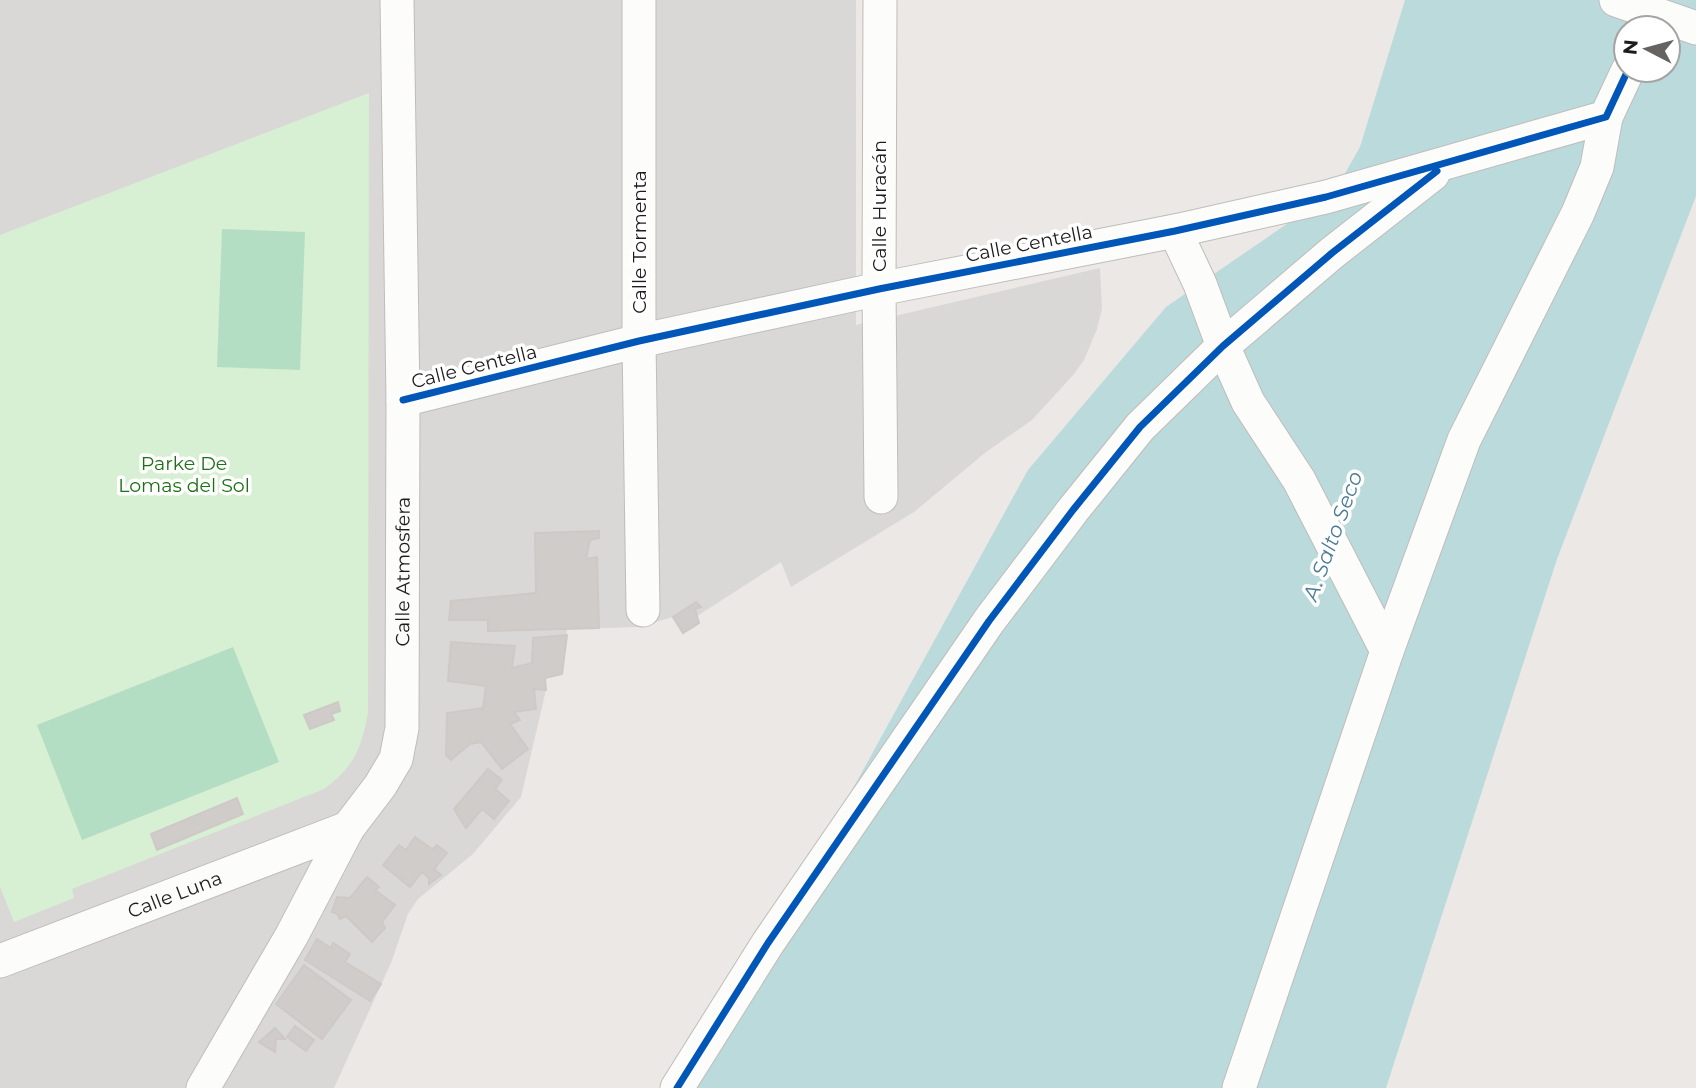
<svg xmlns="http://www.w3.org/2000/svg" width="1696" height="1088" font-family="Montserrat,sans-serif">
  <rect width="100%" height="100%" fill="#ebe8e5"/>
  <path fill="#dad8d6" d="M 0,0 L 856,0 L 856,325 L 1100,268 L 1102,309 L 1097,329 L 1084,360 L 1074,374 L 1032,420 L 986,452 L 914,512 L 791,587 L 781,562 L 697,616 L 699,623 L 683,633 L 673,617 L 638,627 L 567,629 L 562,674 L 545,679 L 546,690 L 521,797 L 473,854 L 418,899 L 408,914 L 391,963 L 334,1088 L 0,1088 Z"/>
  <path fill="#d7efd2" d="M 369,93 L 368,713 C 361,749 354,767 324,789 L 72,889 L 74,898 L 14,922 L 0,887 L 0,235 Z"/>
  <path fill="#b4dec4" d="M 222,229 L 305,232 L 300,370 L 217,367 Z
    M 233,647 L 279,762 L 82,840 L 37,725 Z"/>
  <path fill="#bbdadb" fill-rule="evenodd" d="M 1405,0 L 1696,0 L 1696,196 L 1557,559 L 1386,1088 L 691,1088 L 768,943 L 1028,470 L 1166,307 L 1326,197 L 1343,177 L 1360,147 ZM 1626,28 L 1668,28 L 1668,70 L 1626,70 Z"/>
  <path fill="#d0ccca" stroke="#cec9c7" stroke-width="2" d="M 599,531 L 599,538 L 590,540 L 586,559 L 597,557 L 599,628 L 488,631 L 488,620 L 449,620 L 451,601 L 536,593 L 535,533 Z
    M 696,602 L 701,607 L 695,609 L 699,623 L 683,633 L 673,617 Z
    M 567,635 L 562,674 L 545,678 L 546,690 L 534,689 L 536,709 L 514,712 L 520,720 L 510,724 L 528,749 L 502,769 L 481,742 L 470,744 L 451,760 L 446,755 L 447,713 L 483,708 L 486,686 L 448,681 L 451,642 L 515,646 L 512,668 L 532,663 L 533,638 Z
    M 338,702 L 340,711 L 331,714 L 334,720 L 310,729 L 304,715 Z
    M 488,769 L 502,780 L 495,789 L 509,801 L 494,819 L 482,809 L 466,828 L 454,809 Z
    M 237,798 L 243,814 L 157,850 L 151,834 Z
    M 415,837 L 432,849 L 437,845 L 447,853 L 434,869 L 441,875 L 429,884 L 429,878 L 422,872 L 410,887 L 383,865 L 399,845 L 406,850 Z
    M 367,877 L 379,887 L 375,890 L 395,905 L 382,922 L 385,928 L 372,942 L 346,916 L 340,919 L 337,914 L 332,912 L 337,897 L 350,898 Z
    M 317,939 L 331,948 L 333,943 L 350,954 L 345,962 L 381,984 L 370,1001 L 305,960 Z
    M 304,965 L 351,1000 L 322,1039 L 276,1004 Z
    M 295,1026 L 314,1040 L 306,1051 L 287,1037 Z
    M 275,1028 L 285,1039 L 276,1039 L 275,1052 L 259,1042 Z"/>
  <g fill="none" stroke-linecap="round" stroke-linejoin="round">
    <g stroke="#bebdbb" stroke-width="35">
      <g id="minor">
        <path d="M 639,0 L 639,341 L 643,610"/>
        <path d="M 880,0 L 879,289 L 881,497"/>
        <path d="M 1616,0 L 1696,28"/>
        <path d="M 1175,231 L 1200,284 L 1223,346 L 1248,402 L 1299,480 L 1387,651"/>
        <path d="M 403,400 L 639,341 L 879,289 L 1175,231 L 1326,197 L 1606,117 L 1628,70"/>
        <path id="s1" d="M 0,961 L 348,828"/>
        <path id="s2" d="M 203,1088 L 292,935 L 348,828 L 380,786 L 396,759 L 402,728 L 403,400 L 397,0"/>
        <path d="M 677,1088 L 768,943 L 989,621 L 1073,510 L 1140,427 L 1223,346 L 1332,253 L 1433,174"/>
        <path d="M 1239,1088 L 1387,651 L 1464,440 L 1578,213 L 1597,167 L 1606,117"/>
      </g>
    </g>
    <use href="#minor" stroke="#fcfcfb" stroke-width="33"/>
    <g stroke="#fff" stroke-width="11">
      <path id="cycleway" d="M 403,400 L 639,341 L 879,289 L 1175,231 L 1326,197 L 1606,117 L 1628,70
        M 677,1088 L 768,943 L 989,621 L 1073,510 L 1140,427 L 1223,346 L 1332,253 L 1437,171"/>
    </g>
    <use href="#cycleway" stroke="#0057b8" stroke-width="7"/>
  </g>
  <g text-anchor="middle" stroke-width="7" stroke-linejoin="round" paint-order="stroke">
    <g font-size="19" fill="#1c1c1c" stroke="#fff">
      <text transform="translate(879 206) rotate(-90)" y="7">Calle Huracán</text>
      <text transform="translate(639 242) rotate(-90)" y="7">Calle Tormenta</text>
      <text transform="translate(1029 243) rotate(-11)" y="7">Calle Centella</text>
      <text transform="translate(474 366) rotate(-14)" y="7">Calle Centella</text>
      <text dy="7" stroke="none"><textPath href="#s2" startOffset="570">Calle Atmosfera</textPath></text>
      <text dy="7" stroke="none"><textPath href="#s1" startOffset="187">Calle Luna</textPath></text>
    </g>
    <g font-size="19" fill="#1d7015" stroke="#fff">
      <text x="184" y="470">Parke De<tspan x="184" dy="22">Lomas del Sol</tspan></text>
    </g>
    <g font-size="21" font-style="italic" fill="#4c7c94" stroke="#fff">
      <text transform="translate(1333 536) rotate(-70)" y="7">A. Salto Seco</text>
    </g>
  </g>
  <g transform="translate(1647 49) rotate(276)"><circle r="33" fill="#ffffff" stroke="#a4a4a4" stroke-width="2"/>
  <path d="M0-5L12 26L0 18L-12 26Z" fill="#646362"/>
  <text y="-10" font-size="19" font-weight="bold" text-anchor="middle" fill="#1c1c1c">N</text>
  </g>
</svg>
